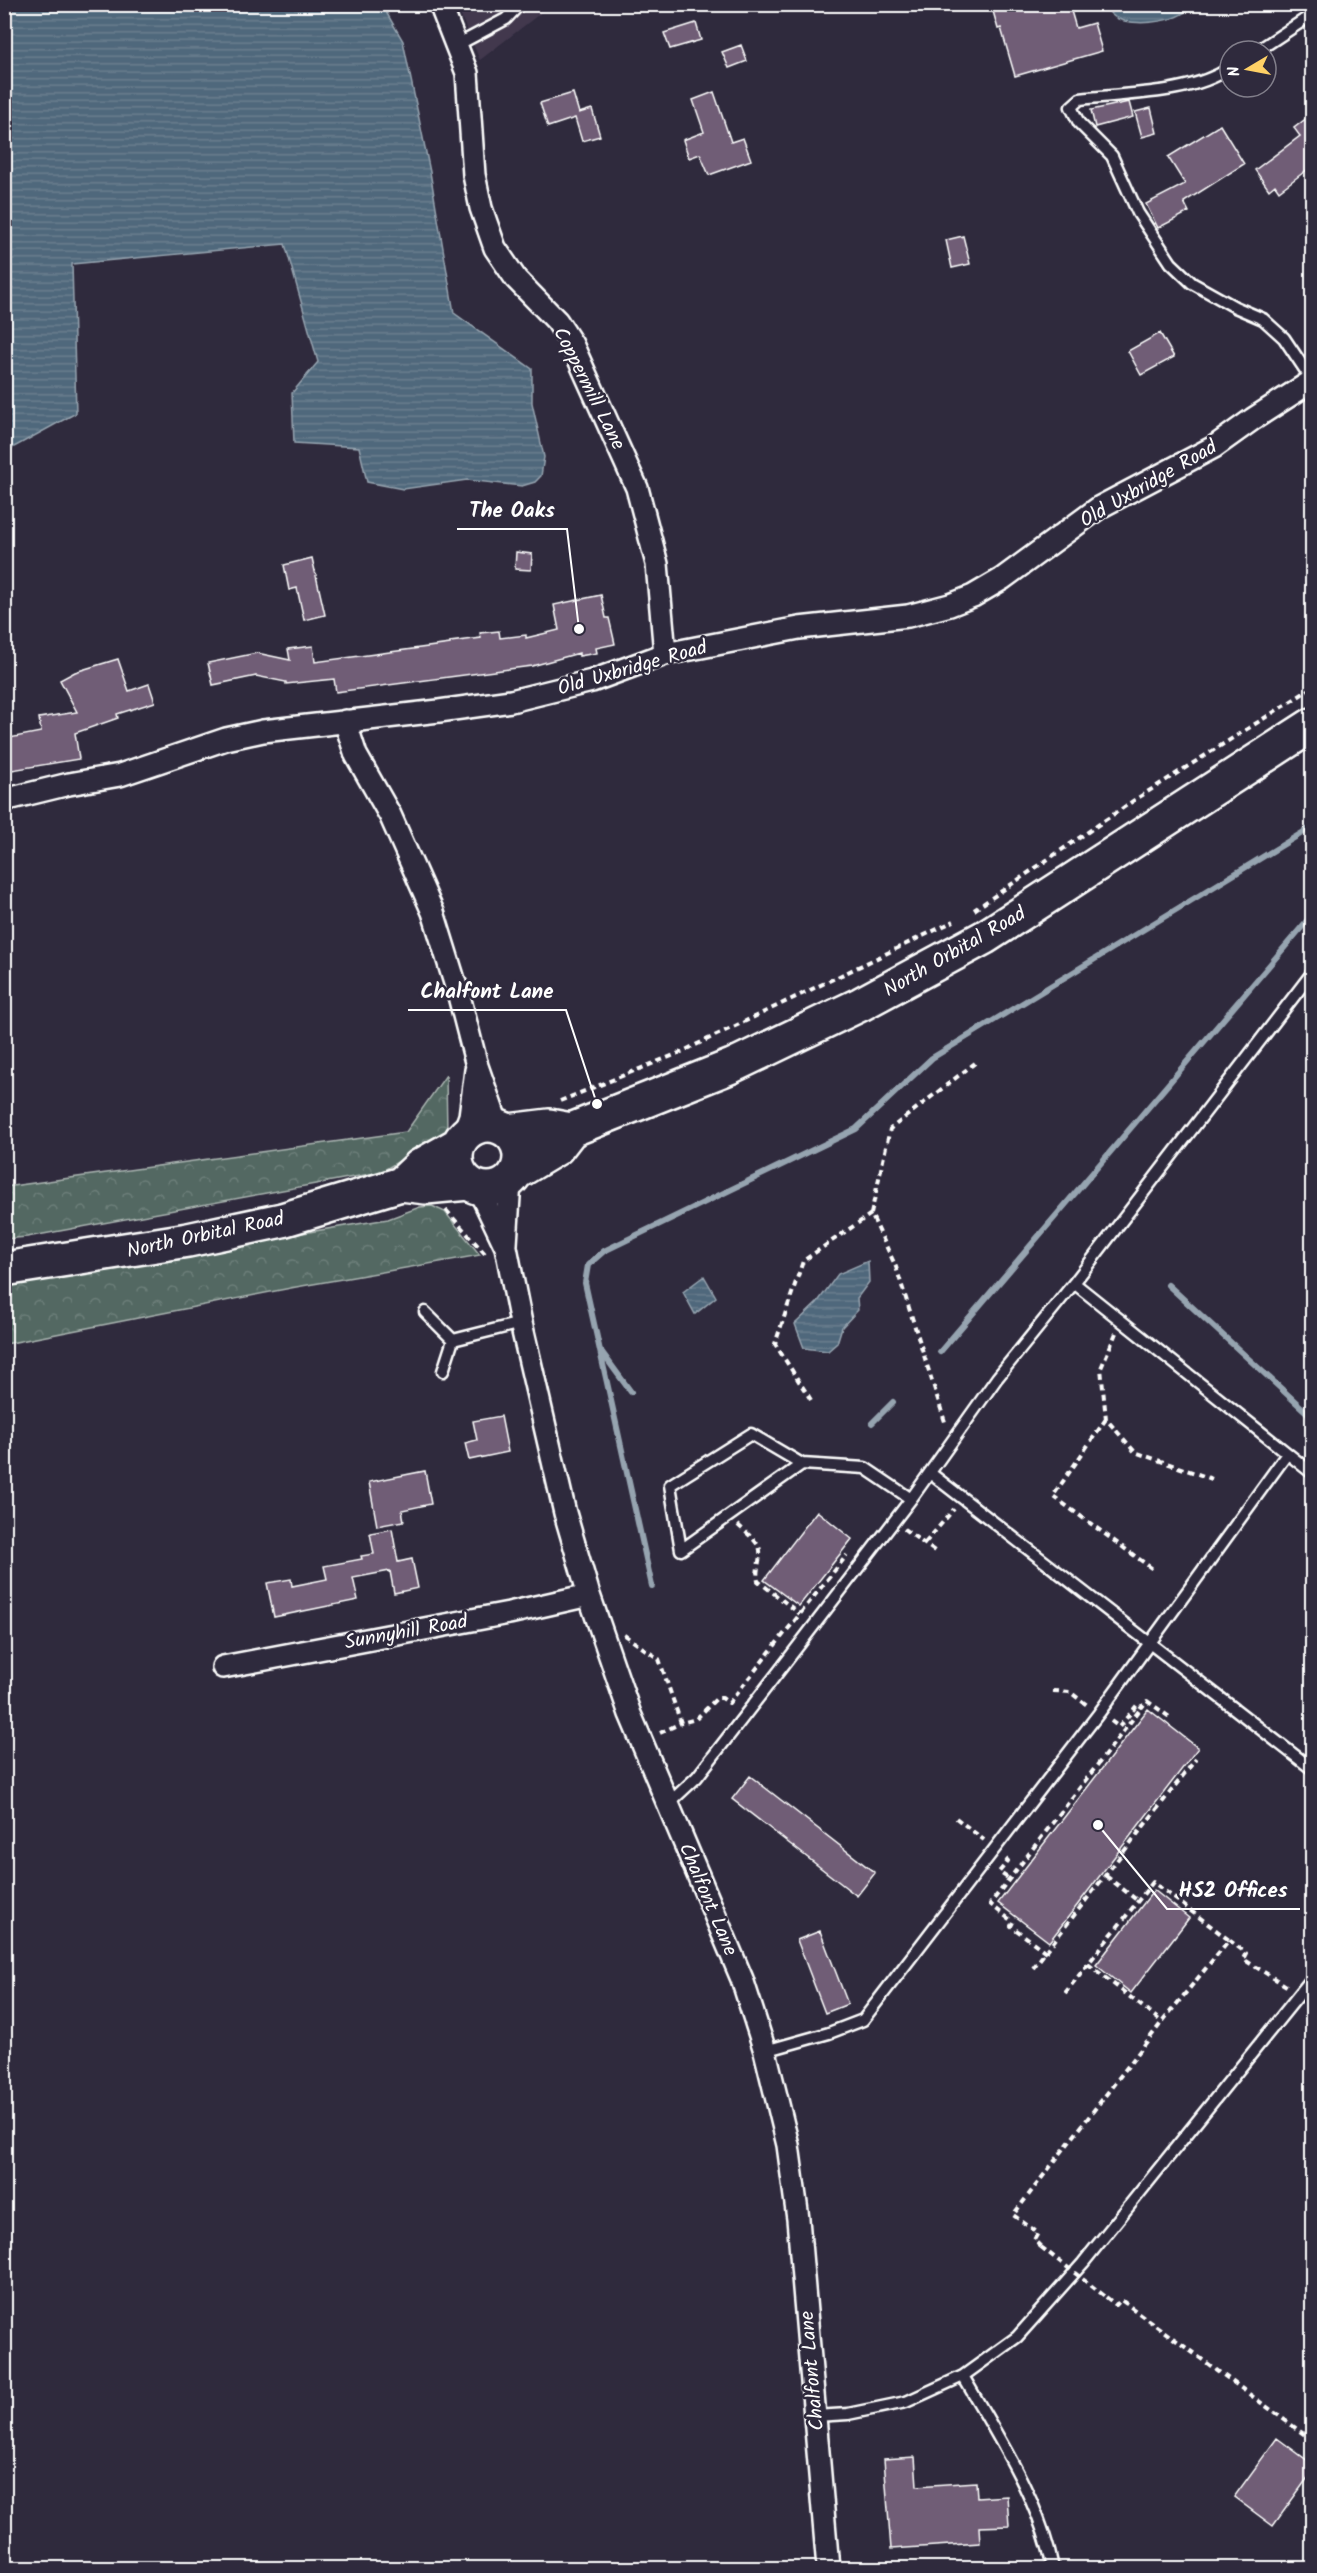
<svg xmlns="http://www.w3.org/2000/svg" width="1317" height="2573" font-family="Kalam,sans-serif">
  <defs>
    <pattern id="forest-crowns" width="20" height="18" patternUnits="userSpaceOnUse" patternTransform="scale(1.5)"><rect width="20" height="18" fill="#536862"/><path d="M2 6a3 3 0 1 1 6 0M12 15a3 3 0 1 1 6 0" fill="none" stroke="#6d7f7a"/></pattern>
    <pattern id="water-rules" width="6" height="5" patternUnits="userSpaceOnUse" patternTransform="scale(1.5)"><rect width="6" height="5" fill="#50687b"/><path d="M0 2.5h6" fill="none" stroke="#6a7f8f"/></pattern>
  </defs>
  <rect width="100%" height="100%" fill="#2f2a3d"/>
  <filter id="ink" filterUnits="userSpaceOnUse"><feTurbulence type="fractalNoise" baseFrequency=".0167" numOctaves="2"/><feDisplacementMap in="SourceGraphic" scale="12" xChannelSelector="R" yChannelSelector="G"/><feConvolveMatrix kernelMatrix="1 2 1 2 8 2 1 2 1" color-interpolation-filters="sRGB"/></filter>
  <g filter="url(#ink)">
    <path fill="#42394e" d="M 456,5 L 551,5 L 480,60 Z"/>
    <path fill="url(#forest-crowns)" stroke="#a9b4b0" stroke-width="1.5" d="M 446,1075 L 447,1132 L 381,1172 L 27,1237 L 5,1239 L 5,1187 L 406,1132 Z
      M 432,1206 L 445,1212 L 480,1255 L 296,1287 L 5,1344 L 4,1282 L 388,1219 L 420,1207 Z"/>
    <path fill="url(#water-rules)" stroke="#96a4b0" stroke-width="1.5" d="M 8,4 L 382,5 L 403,41 L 430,172 L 454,313 L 532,369 L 532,403 L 544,457 L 541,476 L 535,482 L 522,486 L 467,480 L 403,489 L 367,482 L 359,447 L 294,443 L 292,393 L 318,362 L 285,244 L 72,264 L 76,413 L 5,452 L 4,12 Z
      M 1105,5 L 1191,5 C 1183,22 1138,26 1121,20 C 1114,18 1108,12 1105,5 Z
      M 868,1261 L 869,1282 L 857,1298 L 858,1310 L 842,1327 L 837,1343 L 828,1351 L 804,1348 L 795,1324 L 817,1303 L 838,1274 Z
      M 704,1276 L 716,1297 L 695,1314 L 683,1292 Z"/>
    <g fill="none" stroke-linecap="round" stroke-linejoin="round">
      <path stroke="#96a4b0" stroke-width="6" d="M 1168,1285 L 1312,1417
        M 601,1351 L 631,1392
        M 940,1352 L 1312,915
        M 872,1423 L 893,1402
        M 652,1586 L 585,1283 L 588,1265 L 604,1251 L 856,1129 L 932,1058 L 1312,827"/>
    </g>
    <path fill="#705d76" stroke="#fff" stroke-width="1.5" d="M 991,4 L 1069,4 L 1076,28 L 1094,23 L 1102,51 L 1015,76 L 1001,28 L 998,29 Z
      M 696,23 L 701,40 L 670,49 L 664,33 Z
      M 741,45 L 747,61 L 729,68 L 722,52 Z
      M 714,92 L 731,142 L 743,138 L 751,160 L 709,175 L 700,154 L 689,158 L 683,140 L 704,132 L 693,100 Z
      M 573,93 L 579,113 L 592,109 L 600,136 L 582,141 L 575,118 L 548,127 L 540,103 Z
      M 1129,102 L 1133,117 L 1095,127 L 1091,110 Z
      M 1151,108 L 1157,133 L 1142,137 L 1135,112 Z
      M 1312,114 L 1312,166 L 1279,191 L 1275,185 L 1269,190 L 1255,170 L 1300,136 L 1294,128 Z
      M 1220,125 L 1244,164 L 1184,202 L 1189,212 L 1158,228 L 1146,204 L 1185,184 L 1168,157 Z
      M 963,236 L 970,264 L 952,268 L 946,240 Z
      M 1160,333 L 1174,357 L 1141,375 L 1128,351 Z
      M 516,552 L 532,554 L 531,570 L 515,569 Z
      M 312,558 L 325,615 L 304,620 L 297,588 L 289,590 L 284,565 Z
      M 601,595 L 606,618 L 609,618 L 615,644 L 596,648 L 597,653 L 579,656 L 579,653 L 532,666 L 336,692 L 334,679 L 286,684 L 286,682 L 256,676 L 213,685 L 208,663 L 257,653 L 290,660 L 288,649 L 313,646 L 315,662 L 450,644 L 450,642 L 481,638 L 480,633 L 499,631 L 500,638 L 526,635 L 526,638 L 559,630 L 554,605 Z
      M 118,659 L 129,691 L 149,684 L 155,702 L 117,714 L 118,718 L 75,733 L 79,759 L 6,771 L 4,739 L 41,732 L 39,718 L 77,712 L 60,680 L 75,672 Z
      M 501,1416 L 508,1452 L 469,1460 L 465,1443 L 477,1440 L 473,1421 Z
      M 425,1471 L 431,1504 L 402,1510 L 404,1521 L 377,1526 L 369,1482 Z
      M 817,1511 L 852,1539 L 799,1606 L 764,1580 Z
      M 392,1529 L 398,1562 L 412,1559 L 418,1588 L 394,1593 L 390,1571 L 353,1578 L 358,1600 L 274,1617 L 267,1583 L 291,1579 L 292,1586 L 327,1579 L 324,1566 L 362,1559 L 361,1556 L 374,1554 L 370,1533 Z
      M 1148,1709 L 1198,1748 L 1049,1942 L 998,1903 Z
      M 750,1776 L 875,1873 L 857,1896 L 732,1799 Z
      M 1154,1890 L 1189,1918 L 1131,1993 L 1096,1965 Z
      M 820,1931 L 848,2004 L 825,2013 L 797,1940 Z
      M 1277,2438 L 1312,2464 L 1312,2472 L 1273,2526 L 1234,2497 Z
      M 915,2457 L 917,2486 L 976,2482 L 977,2498 L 1007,2496 L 1009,2526 L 979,2527 L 980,2543 L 891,2549 L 884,2459 Z"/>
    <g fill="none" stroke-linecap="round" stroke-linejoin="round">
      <g stroke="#fff" stroke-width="15">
        <path id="lane" d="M 457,45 L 506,19 L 520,4
          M 1257,51 L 1310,16
          M 1230,68 C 1189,95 1128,93 1080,99 L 1071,107 L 1079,123 L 1112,156 L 1138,213 L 1171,263 L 1192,283 L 1235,307 L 1263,319 L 1284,338 L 1312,380
          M 1074,1283 L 1312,1473
          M 425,1312 L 453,1340
          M 453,1340 L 521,1323
          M 443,1371 L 453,1340
          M 802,1464 L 751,1434 L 670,1485 L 681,1550 L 802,1464 L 865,1468 L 911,1499
          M 930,1473 L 1311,1768
          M 668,1804 L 697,1777 L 779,1671 L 911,1499 L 997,1378 L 1074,1283 L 1312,973
          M 765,2051 L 829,2033 L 863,2020 L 1099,1713 L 1287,1454
          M 963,2376 C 998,2437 1039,2499 1053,2568
          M 815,2416 L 848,2414 L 906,2402 L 963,2376 L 1017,2337 L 1083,2263 L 1310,1981"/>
      </g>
      <g stroke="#fff" stroke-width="26">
        <path id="street" d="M 440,4 L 467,73 L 474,175 L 481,208 L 495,248 L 516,279 L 557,321 L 572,344 L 637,488 L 657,564 L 665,654
          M 345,721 L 356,755 L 390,815 L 433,912 L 459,996 L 477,1066 L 498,1126
          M 4,800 L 69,784 L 120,775 L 226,739 L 263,731 L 439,711 L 511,701 L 592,681 L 665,654 L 799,628 L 908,616 L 950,605 L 973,596 L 1002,579 L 1100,507 L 1214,447 L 1253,419 L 1312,381
          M 463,1135 L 470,1116 L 476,1070
          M 478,1188 L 506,1247 L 521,1323 L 565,1513 L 589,1595 L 630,1714 L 742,1979 L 765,2051 L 788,2145 L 798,2219 L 828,2568
          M 506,1244 L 510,1181
          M 223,1667 L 509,1613 L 589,1595"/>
      </g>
      <g stroke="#fff" stroke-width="38">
        <path id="primary" d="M456 1157a32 32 0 1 1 64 0a32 32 0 1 1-64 0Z
          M 508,1131 L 549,1126 L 571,1130
          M 517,1172 L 557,1148 L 571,1130 L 732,1066 L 861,1004 L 985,937 L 1312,725
          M 401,1184 L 420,1166 L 457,1145
          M 4,1269 L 188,1240 L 282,1220 L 401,1184 L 426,1187 L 468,1183"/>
      </g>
      <path stroke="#fff" stroke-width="4" stroke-dasharray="6 4.5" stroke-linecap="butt" d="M 974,910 L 1133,801 L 1312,688
        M 560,1101 L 679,1053 L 954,921
        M 446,1210 L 487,1256
        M 871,1214 L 890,1129 L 975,1063
        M 1116,1333 L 1101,1368 L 1106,1419 L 1135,1452 L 1212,1479
        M 811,1400 L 775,1344 L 803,1261 L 871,1214 L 896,1267 L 946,1425
        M 1106,1419 L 1053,1496 L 1154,1570
        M 738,1525 C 744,1531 755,1539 759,1547 C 763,1554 755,1569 758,1581 L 800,1614
        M 904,1529 L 936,1552
        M 925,1543 L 954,1509
        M 624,1635 L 659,1659 L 681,1723 L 696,1719 L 717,1698 L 722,1698 L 729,1703 L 847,1555
        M 1053,1691 L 1070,1692 L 1087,1705
        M 1111,1721 L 1119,1727 L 1138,1704 L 1142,1707 L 1147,1701 L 1171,1718
        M 660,1733 L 681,1723
        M 956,1818 L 984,1840
        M 1006,1859 L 1008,1861 L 999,1872 L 1009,1879
        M 1106,1876 L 1138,1901
        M 1229,1940 L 1246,1953 L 1243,1959 L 1288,1987
        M 1046,1952 L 1011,1926 L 1013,1922 L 990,1904 L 1142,1707
        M 1088,1964 L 1162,2022
        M 1033,1968 L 1196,1759
        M 1041,2247 L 1034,2240 L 1038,2233 L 1013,2215 L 1162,2022 L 1229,1940 L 1153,1882 L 1065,1993
        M 1106,2297 L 1116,2305 L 1121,2300 L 1312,2440"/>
      <use href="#lane" stroke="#2f2a3d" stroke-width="10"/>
      <use href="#street" stroke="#2f2a3d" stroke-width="21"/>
      <use href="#primary" stroke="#2f2a3d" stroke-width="33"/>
      <path stroke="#fff" stroke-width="4" stroke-dasharray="6 4.5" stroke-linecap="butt" d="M 1041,2247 L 1106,2297"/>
    </g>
  </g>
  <g text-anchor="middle" stroke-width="5" stroke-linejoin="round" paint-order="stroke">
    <g font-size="20" fill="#fff" stroke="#2f2a3d">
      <text transform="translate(590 388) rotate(63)" y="7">Coppermill Lane</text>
      <text transform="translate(1148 483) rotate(-30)" y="7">Old Uxbridge Road</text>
      <text transform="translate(632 667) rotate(-16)" y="7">Old Uxbridge Road</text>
      <text transform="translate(954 951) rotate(-30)" y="7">North Orbital Road</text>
      <text transform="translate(205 1234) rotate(-12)" y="7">North Orbital Road</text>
      <text transform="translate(406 1631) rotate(-10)" y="7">Sunnyhill Road</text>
      <text transform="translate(709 1899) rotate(67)" y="7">Chalfont Lane</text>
      <text transform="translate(811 2371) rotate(-95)" y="7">Chalfont Lane</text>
    </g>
  </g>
  <path fill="none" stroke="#fff" stroke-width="2" d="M579 629L567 529H457M597 1104L566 1010H408M1098 1825L1167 1909H1300"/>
  <g fill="#fff" stroke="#2f2a3d" stroke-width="2">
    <circle cx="579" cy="629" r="6"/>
    <circle cx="597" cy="1104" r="6"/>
    <circle cx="1098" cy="1825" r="6"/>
  </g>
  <g font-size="21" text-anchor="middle" font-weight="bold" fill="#fff" stroke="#2f2a3d" stroke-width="5" stroke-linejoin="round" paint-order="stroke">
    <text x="512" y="517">The Oaks</text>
    <text x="487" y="998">Chalfont Lane</text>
    <text x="1233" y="1897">HS2 Offices</text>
  </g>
  <rect width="1317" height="2573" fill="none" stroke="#2f2a3d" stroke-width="24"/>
  <rect x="12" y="12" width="1293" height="2549" fill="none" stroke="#fff" stroke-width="2" filter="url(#ink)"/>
  <g transform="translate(1248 69) rotate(260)"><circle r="28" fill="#2f2a3d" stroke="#827f8b" stroke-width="1.5"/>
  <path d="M0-4.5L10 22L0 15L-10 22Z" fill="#ffd166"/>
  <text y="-9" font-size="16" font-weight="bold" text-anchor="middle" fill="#ffffff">N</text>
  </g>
</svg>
